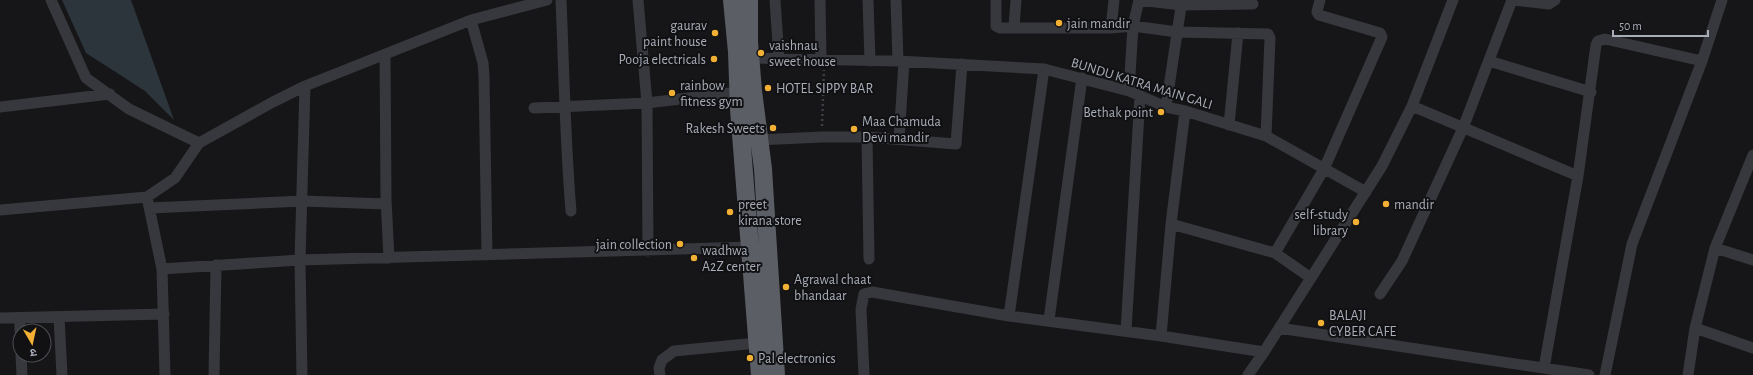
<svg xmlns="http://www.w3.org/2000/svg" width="1753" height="375" font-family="'Alegreya Sans','Noto Sans Devanagari',sans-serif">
  <rect width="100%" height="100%" fill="#161618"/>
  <path fill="#2c353c" d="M 62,0 L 131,0 L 174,120 L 145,91 L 86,53 Z"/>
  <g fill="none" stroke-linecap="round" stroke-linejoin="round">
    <path stroke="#3d3f44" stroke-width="2.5" stroke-dasharray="2 3" stroke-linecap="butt" d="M 822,126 L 824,70"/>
    <path stroke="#37383d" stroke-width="11" d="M 51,0 L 86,78 L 129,109 L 199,143
      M 561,0 C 564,70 565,141 571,211
      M 638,0 L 647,103 L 648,251
      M 775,0 L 779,59
      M 820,0 L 821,60
      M 868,0 L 870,61
      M 896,0 L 898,61
      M 996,0 L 996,26 L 1000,28 L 1111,28 L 1133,26 L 1177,32 L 1268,34 L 1270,38 L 1266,136
      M 1139,0 L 1181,5 L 1253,4
      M 1514,0 L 1549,4 L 1555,0
      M 471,20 L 483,63 L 484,76 L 487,255
      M 1014,27 L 1016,0
      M 1111,28 L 1114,0
      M 385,54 L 386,199 L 389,258
      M 750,58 L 898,61 L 1044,69 L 1129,91 L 1166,107 L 1185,111 L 1266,136 L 1366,192
      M 1489,61 L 1591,92
      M 1702,61 L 1722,0
      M 1129,91 L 1133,26 L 1139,0
      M 1412,106 L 1578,176
      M 0,107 L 110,94
      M 1166,107 L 1182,0
      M 534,108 L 647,103 L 738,92
      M 1229,125 L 1238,33
      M 867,137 L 869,259
      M 899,139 L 904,62
      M 759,140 L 822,137 L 867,137 L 956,144 L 962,64
      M 148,202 L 162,269 L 165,375
      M 150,208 L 303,201 L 386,204
      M 0,210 L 147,197 L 175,178 L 199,143 L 271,103 L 305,86 L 471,20 L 547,0
      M 1171,224 L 1275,253 L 1311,278
      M 1715,248 L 1753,260
      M 1275,253 L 1324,169 L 1382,37 L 1380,33 L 1319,15 L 1317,12 L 1320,0
      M 162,269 L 300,260 L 750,247
      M 1380,294 L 1402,261 L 1463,128 L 1512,0
      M 1009,316 L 1044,69
      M 59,317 L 62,375
      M 0,318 L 164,314
      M 20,318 L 20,331
      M 1049,320 L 1082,78
      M 1279,328 L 1589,375
      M 1695,328 L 1753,348
      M 1126,331 L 1140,96
      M 1161,336 L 1171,224 L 1185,111
      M 21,355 L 22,375
      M 1544,368 L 1578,176 L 1596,45 L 1598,41 L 1605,39 L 1702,61 L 1632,244 L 1605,375
      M 214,375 L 216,265
      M 302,375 L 300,260 L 305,86
      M 660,375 L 659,368 L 662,360 L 674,351 L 757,343
      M 864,375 L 861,309 L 864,294 L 872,292 L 1009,316 L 1161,336 L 1264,352
      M 1248,375 L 1264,352 L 1382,166 L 1412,106 L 1453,0
      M 1688,375 L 1695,328 L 1715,248 L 1753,155"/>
    <path stroke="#5b5e65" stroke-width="18" d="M 732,0 L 737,52 L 739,109 L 760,375
      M 749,0 L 749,42 L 753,91 L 763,169 L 776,375"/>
  </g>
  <g fill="#f2b134" stroke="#111113" stroke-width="1.5">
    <circle cx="1059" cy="23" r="4"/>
    <circle cx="715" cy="33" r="4"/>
    <circle cx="761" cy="53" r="4"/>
    <circle cx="714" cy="59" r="4"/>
    <circle cx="768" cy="88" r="4"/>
    <circle cx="672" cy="93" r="4"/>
    <circle cx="1161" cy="112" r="4"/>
    <circle cx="773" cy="128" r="4"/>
    <circle cx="854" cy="129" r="4"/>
    <circle cx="1386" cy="204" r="4"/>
    <circle cx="730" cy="212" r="4"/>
    <circle cx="1356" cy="222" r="4"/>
    <circle cx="680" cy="244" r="4"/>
    <circle cx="694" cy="258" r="4"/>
    <circle cx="786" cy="287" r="4"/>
    <circle cx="1321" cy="323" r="4"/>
    <circle cx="750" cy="358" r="4"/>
  </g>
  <g text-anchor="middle" stroke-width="4" stroke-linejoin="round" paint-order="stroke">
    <g font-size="14" fill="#a8adb8" stroke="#111113" text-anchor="start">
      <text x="1067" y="28">jain mandir</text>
      <text x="707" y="30" text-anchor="end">gaurav<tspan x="707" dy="16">paint house</tspan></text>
      <text x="769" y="50">vaishnau<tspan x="769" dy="16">sweet house</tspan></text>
      <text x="706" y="64" text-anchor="end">Pooja electricals</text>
      <text x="680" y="90">rainbow<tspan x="680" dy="16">fitness gym</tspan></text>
      <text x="776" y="93">HOTEL SIPPY BAR</text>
      <text x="1153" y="117" text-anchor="end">Bethak point</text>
      <text x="862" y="126">Maa Chamuda<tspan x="862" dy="16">Devi mandir</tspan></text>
      <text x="765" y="133" text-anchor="end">Rakesh Sweets</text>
      <text x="738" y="209">preet<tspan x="738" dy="16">kirana store</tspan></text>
      <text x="1394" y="209">mandir</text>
      <text x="1348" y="219" text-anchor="end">self-study<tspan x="1348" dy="16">library</tspan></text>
      <text x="672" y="249" text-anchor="end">jain collection</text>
      <text x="702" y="255">wadhwa<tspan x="702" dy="16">A2Z center</tspan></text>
      <text x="794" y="284">Agrawal chaat<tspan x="794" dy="16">bhandaar</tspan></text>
      <text x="1329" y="320">BALAJI<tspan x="1329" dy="16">CYBER CAFE</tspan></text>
      <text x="758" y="363">Pal electronics</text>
    </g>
    <g font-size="14" fill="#a8adb8" stroke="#111113">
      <text transform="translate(1142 83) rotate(17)" y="5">BUNDU KATRA MAIN GALI</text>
    </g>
  </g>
  <g transform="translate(32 343) rotate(171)"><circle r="19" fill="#111113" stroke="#4d4f55"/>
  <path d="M0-3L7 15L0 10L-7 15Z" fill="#f2b134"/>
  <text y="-6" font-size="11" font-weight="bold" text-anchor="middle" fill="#a8adb8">उ</text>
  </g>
  <path d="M1613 30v6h95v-6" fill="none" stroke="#a8adb8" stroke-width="2"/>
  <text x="1619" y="30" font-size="12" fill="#a8adb8" stroke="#111113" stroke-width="3" paint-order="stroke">50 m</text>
</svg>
